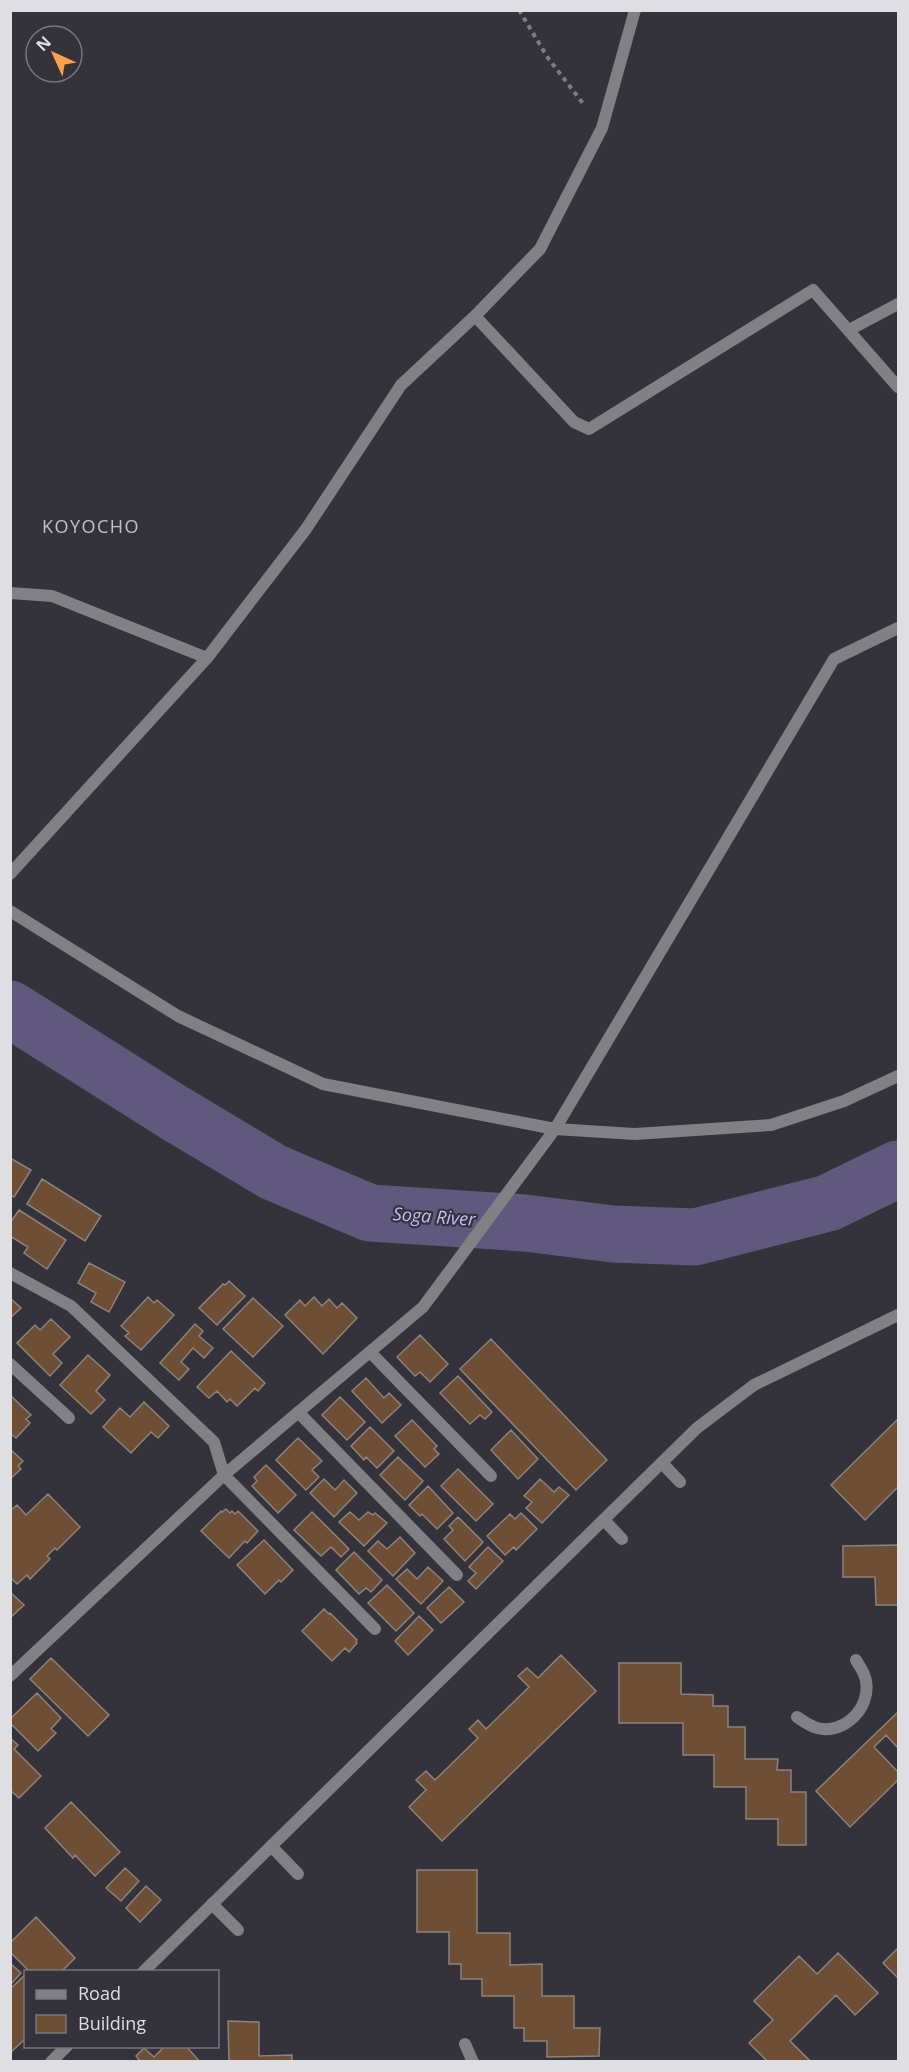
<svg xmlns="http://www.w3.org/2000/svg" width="909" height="2072" font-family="'Open Sans',sans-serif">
  <rect width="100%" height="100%" fill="#34323a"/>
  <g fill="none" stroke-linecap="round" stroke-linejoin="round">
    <path stroke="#60597d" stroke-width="57" d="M 10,1009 L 173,1112 L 273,1172 L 370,1213 L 525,1223 L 613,1234 L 695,1237 L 828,1203 L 898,1169"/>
  </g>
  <path fill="#6e4e34" stroke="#8b837c" stroke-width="1.5" d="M 10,1158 L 31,1170 L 14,1197 L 10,1195 Z
    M 42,1179 L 101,1216 L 85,1241 L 27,1204 Z
    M 19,1210 L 66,1240 L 47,1269 L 24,1253 L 28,1247 L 10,1236 L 10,1223 Z
    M 89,1263 L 125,1282 L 109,1312 L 91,1302 L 96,1293 L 78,1283 Z
    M 229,1281 L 245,1296 L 217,1325 L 199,1308 L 223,1284 L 225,1285 Z
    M 148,1297 L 154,1303 L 157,1300 L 174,1315 L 141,1350 L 125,1336 L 129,1333 L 121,1326 Z
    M 314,1297 L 322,1306 L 329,1299 L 337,1308 L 342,1303 L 357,1318 L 323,1354 L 285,1315 L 300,1300 L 305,1306 Z
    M 10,1298 L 21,1308 L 10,1318 Z
    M 253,1298 L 283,1326 L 253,1357 L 223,1329 Z
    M 51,1319 L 70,1337 L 53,1354 L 62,1363 L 50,1376 L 17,1343 L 35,1325 L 40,1330 Z
    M 195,1324 L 203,1331 L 199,1336 L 213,1348 L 204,1358 L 193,1348 L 181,1362 L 189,1369 L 179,1380 L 160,1363 Z
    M 420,1335 L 448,1364 L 430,1382 L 420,1372 L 415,1376 L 397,1357 Z
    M 491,1339 L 607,1460 L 576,1490 L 460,1369 Z
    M 231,1351 L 265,1383 L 258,1391 L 255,1388 L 237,1406 L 230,1399 L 227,1402 L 217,1391 L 209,1398 L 197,1387 Z
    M 88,1355 L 110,1375 L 96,1391 L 105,1400 L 91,1414 L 60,1385 Z
    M 458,1376 L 492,1412 L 485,1419 L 480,1415 L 470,1424 L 440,1393 Z
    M 366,1378 L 384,1398 L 389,1393 L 401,1405 L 382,1423 L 352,1391 Z
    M 10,1395 L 31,1415 L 26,1419 L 30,1423 L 16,1438 L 10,1433 Z
    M 340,1397 L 365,1422 L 347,1440 L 322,1415 Z
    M 144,1402 L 169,1426 L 158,1438 L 151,1432 L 131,1453 L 103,1427 L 120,1408 L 130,1417 Z
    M 898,1419 L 898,1487 L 865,1520 L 831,1485 Z
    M 412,1420 L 437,1446 L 434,1449 L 439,1454 L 425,1467 L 395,1436 Z
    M 370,1427 L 394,1451 L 377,1468 L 366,1457 L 364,1460 L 351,1446 Z
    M 511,1430 L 538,1459 L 518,1479 L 491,1450 Z
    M 298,1438 L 322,1461 L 312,1470 L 319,1477 L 306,1490 L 276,1460 Z
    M 10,1449 L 23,1461 L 18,1466 L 21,1469 L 10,1479 Z
    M 398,1457 L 423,1481 L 405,1500 L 380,1475 Z
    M 266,1465 L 296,1495 L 278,1513 L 252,1486 L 257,1481 L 254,1477 Z
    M 458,1469 L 493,1504 L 476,1521 L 441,1486 Z
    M 324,1479 L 335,1490 L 344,1480 L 357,1493 L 334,1517 L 310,1493 Z
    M 540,1479 L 554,1492 L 559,1487 L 569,1495 L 542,1523 L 526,1508 L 532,1502 L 524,1496 Z
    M 428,1486 L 453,1513 L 437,1529 L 422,1514 L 420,1516 L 409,1505 Z
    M 48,1494 L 80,1527 L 57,1550 L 55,1548 L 47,1556 L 50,1559 L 30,1579 L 27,1575 L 17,1584 L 10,1577 L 10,1511 L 17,1505 L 26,1515 Z
    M 226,1509 L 230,1513 L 232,1511 L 235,1514 L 238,1511 L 258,1531 L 247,1543 L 245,1541 L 229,1558 L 201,1531 L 221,1511 L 222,1512 Z
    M 312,1512 L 349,1549 L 341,1557 L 331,1547 L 321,1556 L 294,1530 Z
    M 350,1512 L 359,1520 L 368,1512 L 373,1515 L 375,1513 L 387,1523 L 364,1546 L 339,1522 Z
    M 521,1513 L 537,1529 L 516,1550 L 514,1547 L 505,1555 L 487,1536 L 510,1514 L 515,1519 Z
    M 458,1517 L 483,1542 L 465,1561 L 444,1539 L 453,1530 L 449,1526 Z
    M 400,1537 L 415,1553 L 393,1576 L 368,1551 L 378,1541 L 387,1549 Z
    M 264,1540 L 293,1570 L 281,1582 L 279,1580 L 265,1594 L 237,1565 Z
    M 898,1545 L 898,1605 L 876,1605 L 875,1577 L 843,1577 L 843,1546 Z
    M 488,1547 L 503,1561 L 476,1589 L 468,1581 L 476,1573 L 469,1567 Z
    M 354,1552 L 382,1580 L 371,1592 L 366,1588 L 359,1594 L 336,1570 Z
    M 428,1567 L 443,1581 L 421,1604 L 396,1579 L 407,1569 L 417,1579 Z
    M 387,1585 L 414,1613 L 396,1631 L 368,1603 Z
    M 449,1587 L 464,1602 L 441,1623 L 427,1608 Z
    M 10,1592 L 24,1605 L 10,1618 Z
    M 324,1609 L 329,1614 L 330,1613 L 357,1640 L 356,1642 L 357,1643 L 349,1652 L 345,1648 L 332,1661 L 302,1631 Z
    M 419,1616 L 433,1630 L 408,1655 L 395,1641 Z
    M 561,1655 L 596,1691 L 442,1841 L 409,1807 L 426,1790 L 416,1780 L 426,1771 L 435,1780 L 478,1738 L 469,1729 L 478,1720 L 486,1729 L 529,1687 L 518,1676 L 527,1668 L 538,1678 Z
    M 51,1658 L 109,1715 L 88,1736 L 30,1679 Z
    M 619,1663 L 681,1663 L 681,1694 L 713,1695 L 713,1706 L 728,1706 L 728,1727 L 745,1727 L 745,1759 L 778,1759 L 777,1770 L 791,1770 L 791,1792 L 806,1792 L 806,1845 L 778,1845 L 778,1819 L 746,1819 L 746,1787 L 714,1787 L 714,1755 L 683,1755 L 683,1723 L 619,1723 Z
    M 37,1693 L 61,1718 L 51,1729 L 56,1733 L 38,1751 L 10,1723 L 10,1719 Z
    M 898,1712 L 898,1748 L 886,1735 L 874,1747 L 898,1772 L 898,1780 L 850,1827 L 816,1791 Z
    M 10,1738 L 18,1745 L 14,1749 L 41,1776 L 19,1798 L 10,1790 Z
    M 71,1802 L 120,1852 L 95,1876 L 75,1855 L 73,1858 L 45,1828 Z
    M 125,1868 L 139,1881 L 121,1901 L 106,1888 Z
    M 417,1870 L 477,1870 L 477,1933 L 510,1933 L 510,1965 L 542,1964 L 542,1996 L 574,1996 L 574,2028 L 600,2028 L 599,2056 L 547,2057 L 547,2041 L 524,2041 L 524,2028 L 514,2028 L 514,1996 L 482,1996 L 482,1979 L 461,1979 L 461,1964 L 449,1964 L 449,1932 L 417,1932 Z
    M 146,1886 L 161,1900 L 140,1922 L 126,1908 Z
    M 36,1917 L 75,1958 L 61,1972 L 30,1972 L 10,1952 L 10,1943 Z
    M 898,1948 L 898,1978 L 883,1963 Z
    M 838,1953 L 878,1993 L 855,2015 L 836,1995 L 790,2041 L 809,2060 L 808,2062 L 768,2062 L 749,2043 L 773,2020 L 754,2001 L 799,1956 L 817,1974 Z
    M 10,1963 L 21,1973 L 10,1985 Z
    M 24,1976 L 26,1977 L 26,2038 L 10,2053 L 10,1989 Z
    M 228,2021 L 259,2022 L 259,2056 L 292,2055 L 292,2062 L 229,2062 Z
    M 165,2046 L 186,2046 L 200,2062 L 141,2062 L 136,2056 L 144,2048 L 154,2057 Z"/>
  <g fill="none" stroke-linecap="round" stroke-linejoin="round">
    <path stroke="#7d7c82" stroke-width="4" stroke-dasharray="4.5 4.5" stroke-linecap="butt" d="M 519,10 L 548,58 L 585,106"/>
    <path stroke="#818085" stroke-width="12" d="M 662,1463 L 680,1482
      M 604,1520 L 622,1539
      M 797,1717 C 803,1721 810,1726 817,1728 C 844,1735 871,1708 866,1681 C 865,1673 860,1667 856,1660
      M 271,1846 L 298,1874
      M 212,1904 L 238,1930
      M 465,2044 L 473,2062"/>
    <path stroke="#818085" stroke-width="12" d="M 475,316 L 574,422 L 589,429 L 813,290 L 898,387
      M 849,330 L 898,304
      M 10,593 L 52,596 L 207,658
      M 10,874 L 207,658 L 306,529 L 401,385 L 475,316 L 540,249 L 602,128 L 635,10
      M 10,1273 L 71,1306 L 214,1442 L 224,1475 L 375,1629
      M 370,1352 L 491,1476
      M 10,1364 L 69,1418
      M 298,1412 L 457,1575
      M 10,1676 L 224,1475 L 423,1307 L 555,1129 L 834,659 L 898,628
      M 143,1972 L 697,1428 L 754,1385 L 898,1315
      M 51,2062 L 67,2046"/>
    <path stroke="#818085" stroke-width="12" d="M 10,911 L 178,1016 L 323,1084 L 555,1129 L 635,1134 L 771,1125 L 844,1101 L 898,1076"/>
  </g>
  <g text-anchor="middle" stroke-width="4.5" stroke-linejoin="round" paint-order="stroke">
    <g font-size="18" letter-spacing="1.5" fill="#c1bfc9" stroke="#34323a">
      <text x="91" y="533">KOYOCHO</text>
    </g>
    <g font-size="18" font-style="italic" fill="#c8bcfb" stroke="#34323a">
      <text transform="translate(434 1217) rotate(4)" y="6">Soga River</text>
    </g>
  </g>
  <rect width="909" height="2072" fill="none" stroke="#dedee3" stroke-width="24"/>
  <rect x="24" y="1970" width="195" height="78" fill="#34323a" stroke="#78777e" stroke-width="1.5"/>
  <rect x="36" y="1990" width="30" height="9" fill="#818085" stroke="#78777e" stroke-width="1.5"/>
  <text x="78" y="2000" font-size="18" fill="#dedee3">Road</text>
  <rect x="36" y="2015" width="30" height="18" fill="#6e4e34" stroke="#78777e" stroke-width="1.5"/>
  <text x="78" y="2030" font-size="18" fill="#dedee3">Building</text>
  <g transform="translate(54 54) rotate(315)"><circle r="28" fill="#34323a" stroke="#78777e" stroke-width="1.5"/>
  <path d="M0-4.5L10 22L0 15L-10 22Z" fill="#fa9f4e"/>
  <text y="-9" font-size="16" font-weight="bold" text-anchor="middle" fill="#dedee3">N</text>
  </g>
</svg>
